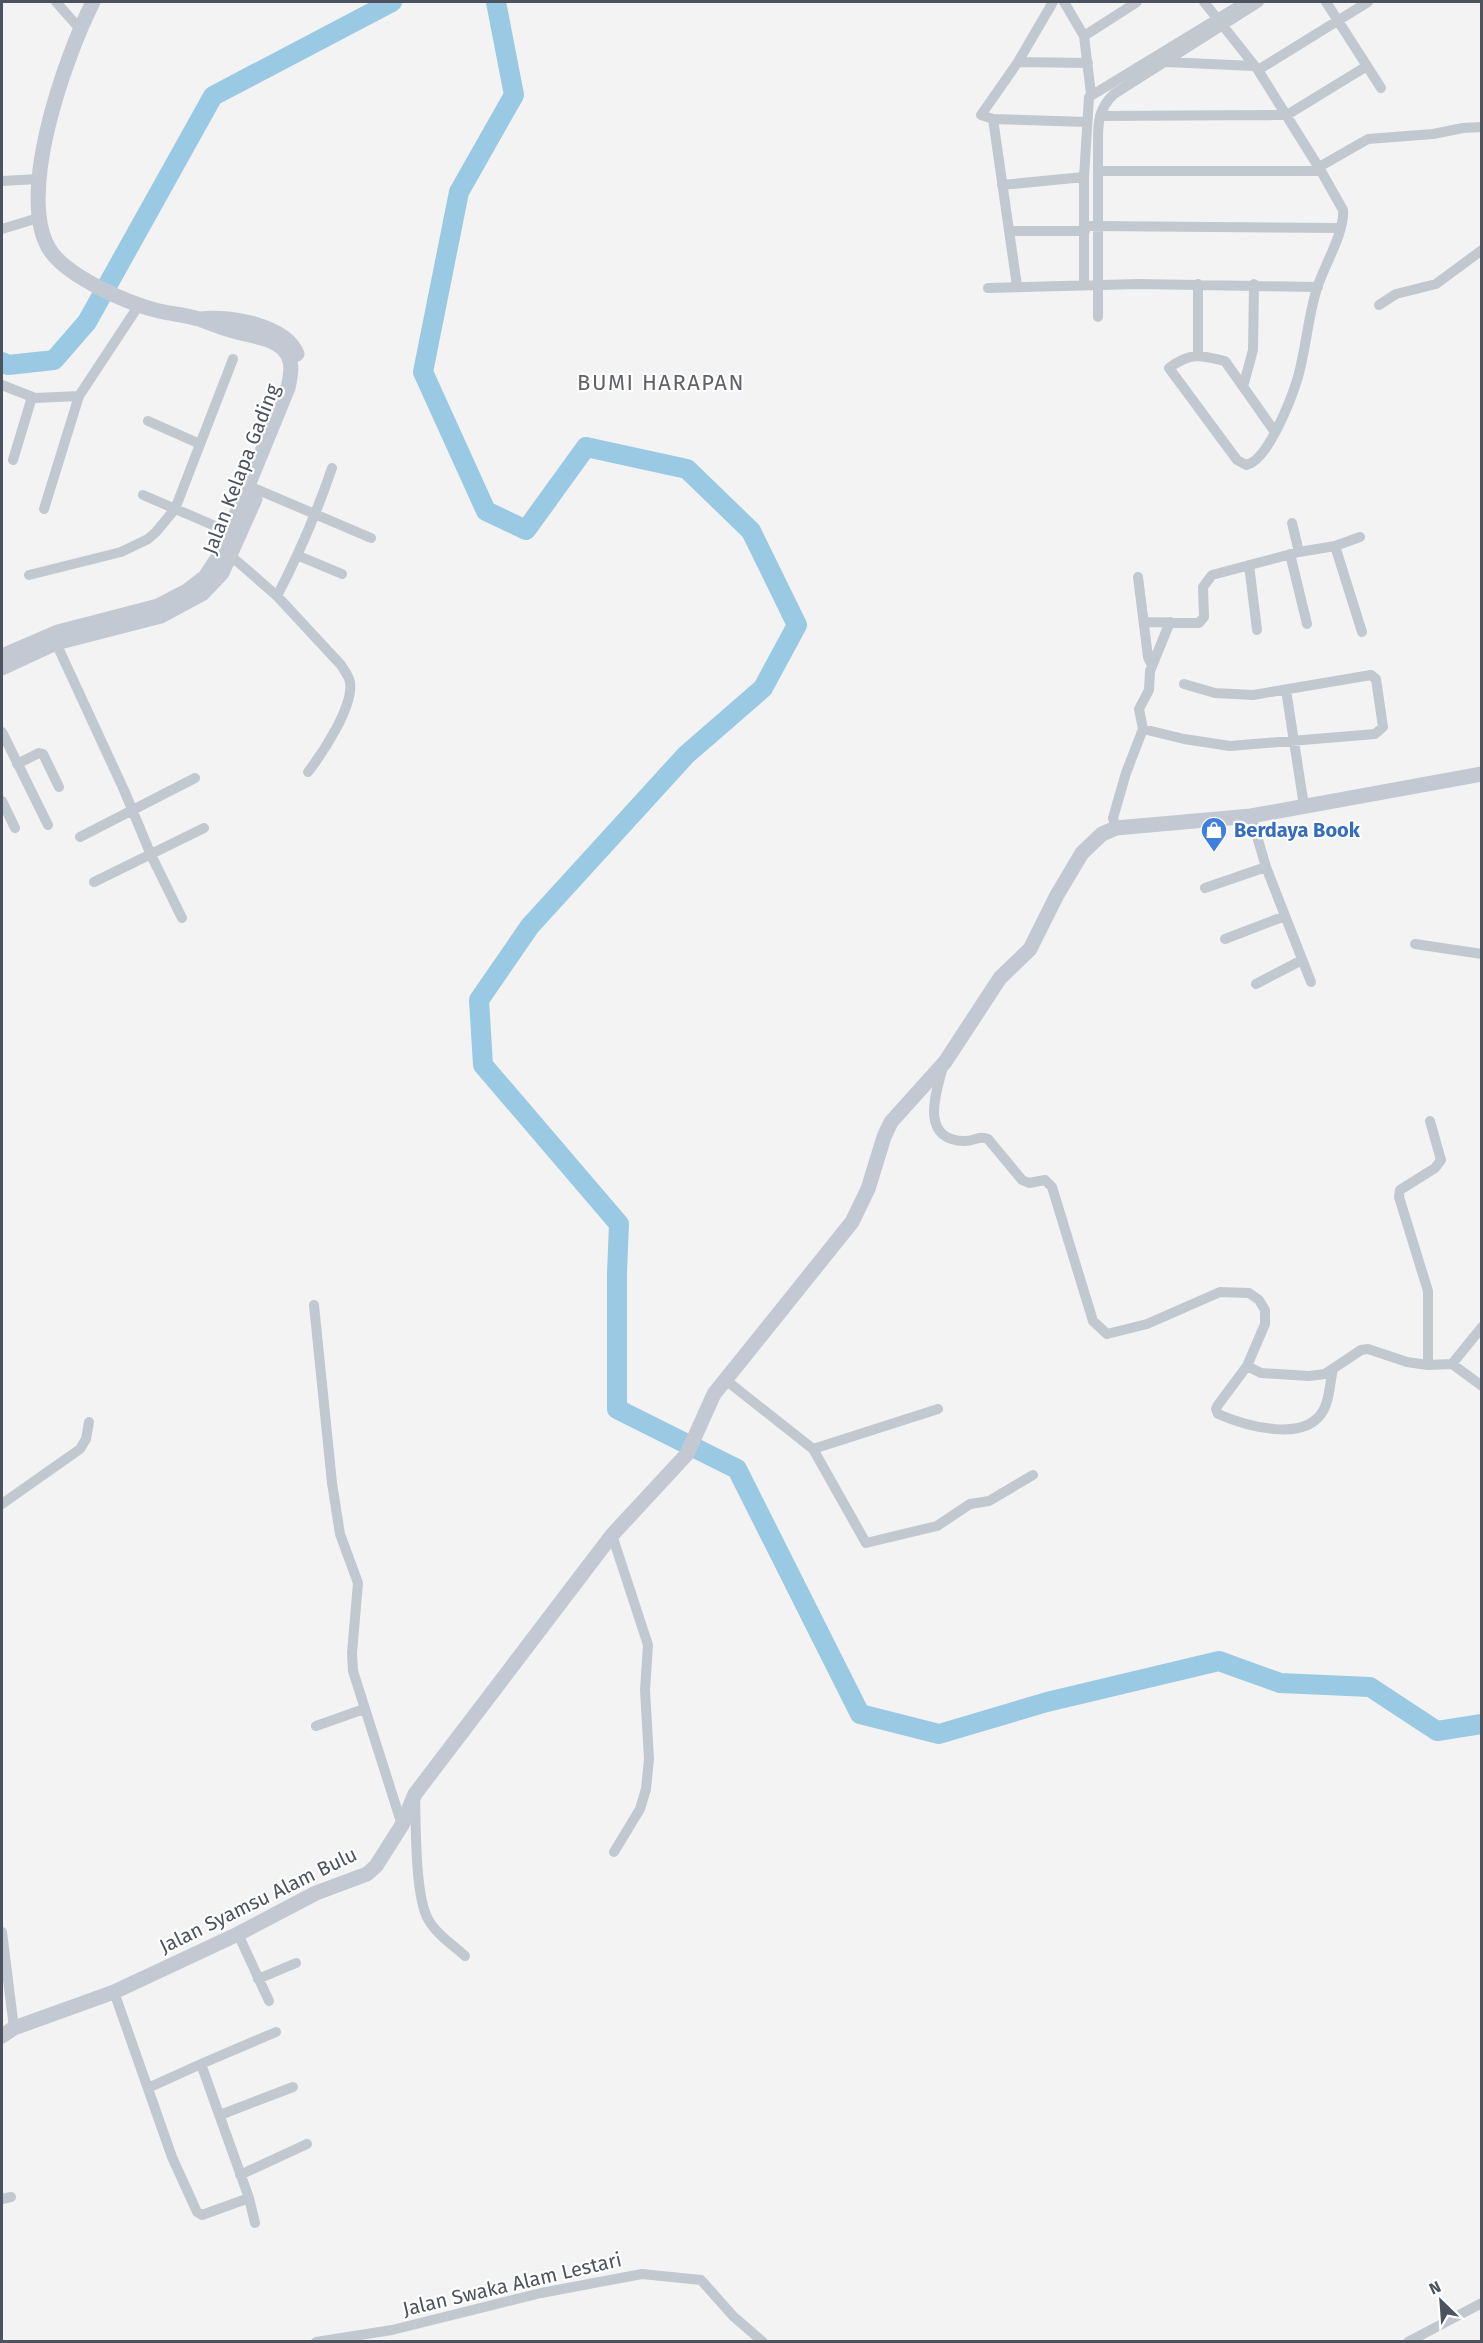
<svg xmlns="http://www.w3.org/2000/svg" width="1483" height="2343" font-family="'Fira Sans',sans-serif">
  <rect width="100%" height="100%" fill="#f4f3f3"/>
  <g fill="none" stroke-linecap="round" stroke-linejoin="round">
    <path stroke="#9acae3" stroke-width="20" d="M 496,2 L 514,95 L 459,192 L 423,372 L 486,511 L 526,530 L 586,447 L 687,469 L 751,531 L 797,625 L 763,688 L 686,755 L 530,926 L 479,1000 L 483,1065 L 619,1224 L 617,1273 L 617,1409 L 737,1469 L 860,1714 L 939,1734 L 1047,1702 L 1219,1661 L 1280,1683 L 1370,1687 L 1437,1731 L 1482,1724
      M 2,362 L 8,365 L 54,360 L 87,322 L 213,96 L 392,2"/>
    <path stroke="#c2c8cf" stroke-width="10" d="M 56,2 L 80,29
      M 1053,2 L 1018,62 L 981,115 L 993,119 L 1087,122
      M 1064,2 L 1084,36 L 1091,94
      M 1204,2 L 1258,70 L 1321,171 L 1343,210 C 1345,232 1324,266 1317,288 C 1308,317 1306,348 1298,377 C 1292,397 1268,461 1246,465 L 1237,460 L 1169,368 C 1191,352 1200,355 1225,361 L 1275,432
      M 1084,36 L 1137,2
      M 1018,62 L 1088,63
      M 1165,62 L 1254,66
      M 1367,66 L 1381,88
      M 1258,70 L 1368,2
      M 1100,116 L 1287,115 L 1367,66 L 1326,2
      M 993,119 L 1017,286
      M 1319,167 L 1368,139 L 1433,134 L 1463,128 L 1482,127
      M 1098,171 L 1321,171
      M 2,181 L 38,179
      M 1002,185 L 1084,177
      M 1091,226 L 1340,228
      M 2,229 L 38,218
      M 1010,231 L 1085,231
      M 1084,284 L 1084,177 L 1089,97 L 1245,2
      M 988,288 L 1138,284 L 1318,287
      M 1379,305 L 1396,294 L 1436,284 L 1482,250
      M 1098,317 L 1098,140 C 1098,121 1099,108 1114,94 L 1259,2
      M 1198,355 L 1198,284
      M 2,385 L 35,398 L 79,396
      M 1243,387 L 1253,350 L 1254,284
      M 148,421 L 200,444
      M 13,460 L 32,397
      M 249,486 L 371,538
      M 143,495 L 236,535
      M 44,509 L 79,396 L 139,305
      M 1292,523 L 1299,552
      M 1335,546 L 1362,632
      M 1290,554 L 1307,624
      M 231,556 L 277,596 L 341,665 C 344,670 349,676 350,682 C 354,706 322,754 308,772
      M 299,556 L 342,574
      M 1249,565 L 1257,630
      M 29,575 L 121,552 L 148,539 L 156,532 L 175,509 L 233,359
      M 1138,577 L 1148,657 L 1152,666
      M 277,596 C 299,554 317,512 332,468
      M 1144,622 L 1199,623 L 1204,617 L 1203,587 L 1212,575 L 1299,552 L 1335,546 L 1360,537
      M 56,643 L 124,790 L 151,855 L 182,918
      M 1286,690 L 1304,806
      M 1143,729 L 1184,739 L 1230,746 L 1375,734 L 1383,727 L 1376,679 L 1371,675 L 1253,695 L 1215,693 L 1184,684
      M 2,732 L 48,825
      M 17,764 L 39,753 L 43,754 L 59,787
      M 2,801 L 15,828
      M 1251,816 L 1266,867 L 1311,982
      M 1116,828 L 1113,818 L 1126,773 L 1143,729 L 1139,709 L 1149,690 L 1150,671 L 1170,622
      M 80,837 L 195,778
      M 94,882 L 204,828
      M 1205,888 L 1266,867
      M 1225,939 L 1285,916
      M 1415,944 L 1482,954
      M 1256,984 L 1302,960
      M 943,1067 C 935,1095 920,1140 965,1141 C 974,1141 980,1135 988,1139 L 1022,1180 L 1029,1183 L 1045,1180 L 1052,1187 L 1093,1321 L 1107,1334 L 1147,1324 L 1220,1292 L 1249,1293 L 1259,1300 L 1265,1310 L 1265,1324 L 1247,1366 L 1261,1373 L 1309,1376 L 1325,1374 L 1361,1350 L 1368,1349 L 1407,1362 L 1428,1365 L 1452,1364 L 1482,1386
      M 314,1305 L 332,1483 L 340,1534 L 358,1583 L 352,1653 L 353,1671 L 402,1825
      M 1452,1364 L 1482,1327
      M 1428,1365 L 1428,1291 L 1399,1197 L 1400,1190 L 1435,1168 L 1441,1160 L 1430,1121
      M 1247,1366 L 1218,1405 L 1216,1409 L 1218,1414 C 1246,1426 1307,1444 1324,1409 C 1330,1398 1330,1381 1333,1369
      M 727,1381 L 813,1449 L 866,1543 L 937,1526 L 970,1504 L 989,1501 L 1033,1475
      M 813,1449 L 938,1409
      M 2,1504 L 80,1449 L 86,1439 L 89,1422
      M 612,1535 L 648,1645 L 645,1690 L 649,1759 L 646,1789 L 640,1809 L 614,1852
      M 316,1726 L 364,1709
      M 415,1797 C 416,1826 415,1896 428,1919 C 436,1934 453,1945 465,1956
      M 2,1932 L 14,2028
      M 238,1934 L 269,2001
      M 258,1979 L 296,1963
      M 114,1992 L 172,2157 L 197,2212 L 202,2215 L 249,2198
      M 201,2064 L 276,2032
      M 148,2088 L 201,2064 L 249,2198 L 255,2223
      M 220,2115 L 293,2087
      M 240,2175 L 307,2144
      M 2,2199 L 11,2197
      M 316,2342 L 392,2330 L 541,2293 L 642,2274 L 701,2280 L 733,2316 L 763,2342
      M 1408,2342 L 1482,2303"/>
    <path stroke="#c3c9d3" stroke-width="15" d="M 201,319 C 228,315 286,325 297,354
      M 2,656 L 58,632 L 158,606 L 187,591 L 205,577 L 220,554 L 288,388 C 291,374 294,361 284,350 C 273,338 252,336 237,332 C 224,329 212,324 199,319 C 186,315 172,314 159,311 C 129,304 71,278 52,253 C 13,201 66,55 93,2
      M 2,668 L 56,643 L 161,616 L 202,594 L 222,573 L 255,499
      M 2,2036 L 14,2028 L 114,1992 L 238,1934 L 316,1893 L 367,1874 L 376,1866 L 402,1825 L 415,1794 L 612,1535 L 687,1454 L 714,1394 L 852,1222 L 868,1189 L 884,1137 L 891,1122 L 945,1062 L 1000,978 L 1030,949 L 1057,895 L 1082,853 L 1102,834 L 1116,828 L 1251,816 L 1482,774"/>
  </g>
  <defs>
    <g id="shop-pin" transform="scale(1.35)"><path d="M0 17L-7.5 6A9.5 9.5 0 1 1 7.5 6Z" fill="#3f7fe0" stroke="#fff"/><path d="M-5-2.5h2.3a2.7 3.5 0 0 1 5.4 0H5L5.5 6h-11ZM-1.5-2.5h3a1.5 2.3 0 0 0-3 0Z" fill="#fff"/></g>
  </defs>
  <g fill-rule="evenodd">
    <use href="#shop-pin" x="1214" y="830"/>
  </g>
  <g text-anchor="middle" stroke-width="4.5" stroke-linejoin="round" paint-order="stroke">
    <g font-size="20" fill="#4c535e" stroke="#fff">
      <text transform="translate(241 469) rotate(-69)" y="7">Jalan Kelapa Gading</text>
      <text transform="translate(258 1900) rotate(-26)" y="7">Jalan Syamsu Alam Bulu</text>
      <text transform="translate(512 2284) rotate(-13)" y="7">Jalan Swaka Alam Lestari</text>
    </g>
    <g font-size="20" font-weight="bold" fill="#366cbe" stroke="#fff" text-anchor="start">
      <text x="1234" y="837">Berdaya Book</text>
    </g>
    <g font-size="22" letter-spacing="1.5" fill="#606267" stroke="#fff">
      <text x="661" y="390">BUMI HARAPAN</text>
    </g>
  </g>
  <rect width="1483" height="2343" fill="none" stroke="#4c535e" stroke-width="6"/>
  <g transform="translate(1441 2301) rotate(335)" stroke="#ffffff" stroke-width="4.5" paint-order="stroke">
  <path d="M0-4.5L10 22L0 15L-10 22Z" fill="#4c535e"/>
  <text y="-9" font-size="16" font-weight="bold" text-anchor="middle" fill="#4c535e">N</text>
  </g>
</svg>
